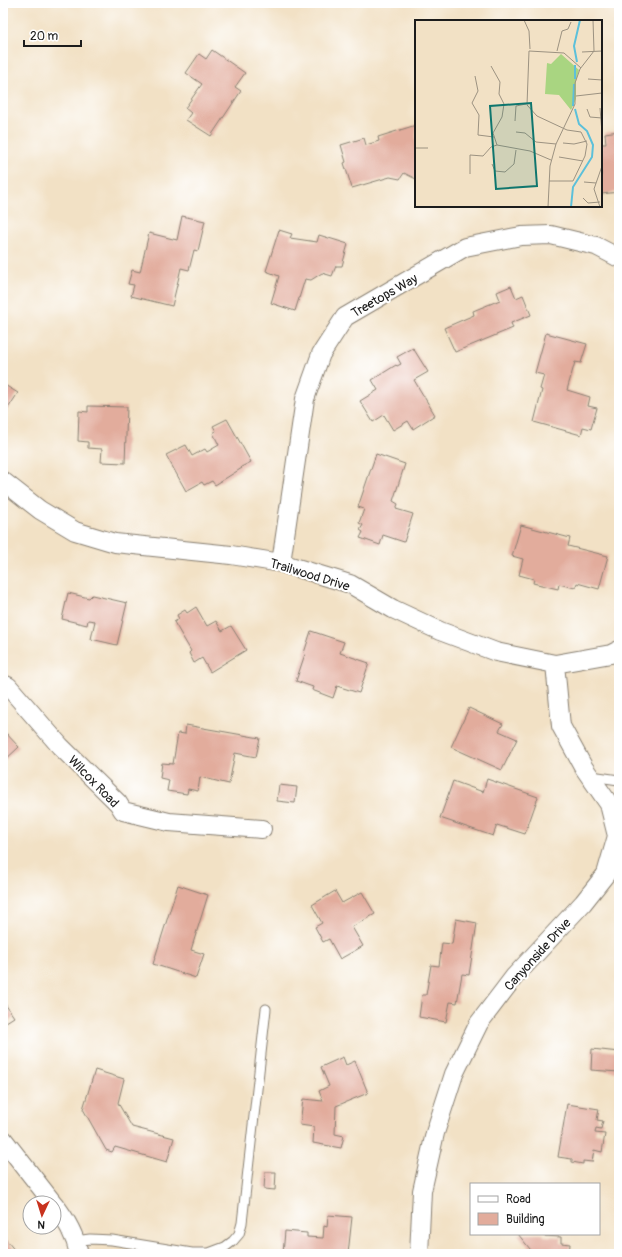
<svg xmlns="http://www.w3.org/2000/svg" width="622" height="1257" font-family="Pangolin,sans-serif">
  <rect width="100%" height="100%" fill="#fff"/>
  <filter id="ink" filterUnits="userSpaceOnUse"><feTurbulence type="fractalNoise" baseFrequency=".025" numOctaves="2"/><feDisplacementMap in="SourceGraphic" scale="8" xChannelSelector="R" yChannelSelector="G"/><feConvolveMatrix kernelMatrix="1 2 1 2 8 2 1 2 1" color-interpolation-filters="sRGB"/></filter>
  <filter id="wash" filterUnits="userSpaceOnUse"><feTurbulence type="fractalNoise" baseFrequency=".012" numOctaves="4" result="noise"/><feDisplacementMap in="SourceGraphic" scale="16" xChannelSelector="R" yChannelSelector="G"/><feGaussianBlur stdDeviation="0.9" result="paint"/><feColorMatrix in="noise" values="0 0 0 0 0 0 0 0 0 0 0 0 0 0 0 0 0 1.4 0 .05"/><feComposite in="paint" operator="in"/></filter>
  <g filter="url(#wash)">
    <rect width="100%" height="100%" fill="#f2e1c5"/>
    <g id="blocks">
      <path fill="#e2ac9c" d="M 212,50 L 245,73 L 235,87 L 241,91 L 211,136 L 186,120 L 191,113 L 185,108 L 202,84 L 186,73 L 199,54 L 206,59 Z
        M 416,125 L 416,179 L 404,173 L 400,179 L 390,177 L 352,188 L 344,163 L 346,162 L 341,145 L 364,138 L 366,145 L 379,141 L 378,137 Z
        M 619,131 L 619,192 L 601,194 L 601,144 L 606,144 L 605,133 Z
        M 182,216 L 205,221 L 198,251 L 194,250 L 189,270 L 181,268 L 172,306 L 131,296 L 134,285 L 128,284 L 132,270 L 140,272 L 149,233 L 177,240 Z
        M 279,230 L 292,234 L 290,238 L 317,242 L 319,235 L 348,244 L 342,266 L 336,266 L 332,276 L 322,273 L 311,280 L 305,279 L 295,311 L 271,303 L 279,276 L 266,271 Z
        M 511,286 L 516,298 L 523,295 L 531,315 L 511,323 L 513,328 L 455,352 L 444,328 L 474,315 L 473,311 L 500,300 L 497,292 Z
        M 546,333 L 587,344 L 581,363 L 575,362 L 567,390 L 590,397 L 588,406 L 597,408 L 591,429 L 583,427 L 581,435 L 534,422 L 542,390 L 540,389 L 544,375 L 535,373 Z
        M 413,348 L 428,372 L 414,380 L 435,415 L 413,429 L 408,421 L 393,430 L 384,415 L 373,422 L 360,401 L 378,390 L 372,380 L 396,365 L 397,366 L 401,364 L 397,357 Z
        M 3,384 L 18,393 L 3,416 Z
        M 88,406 L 127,407 L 125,463 L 101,462 L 102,449 L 88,448 L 88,442 L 78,441 L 79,411 L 88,412 Z
        M 227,419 L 251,462 L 241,467 L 242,468 L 215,485 L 212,481 L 204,485 L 202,482 L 186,491 L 166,455 L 186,445 L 192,456 L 205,449 L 207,452 L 219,445 L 213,433 L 216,431 L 213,426 Z
        M 376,454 L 405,464 L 393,501 L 398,504 L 396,509 L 413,514 L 404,542 L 383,535 L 380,545 L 360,538 L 363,532 L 360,530 L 363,525 L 359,523 L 364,509 L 358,507 Z
        M 521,525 L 570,538 L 568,546 L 608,556 L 599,589 L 577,583 L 575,588 L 559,584 L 558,589 L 533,583 L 534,579 L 519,575 L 523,559 L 512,556 Z
        M 68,593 L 89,598 L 92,595 L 127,603 L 117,645 L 91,639 L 95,621 L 88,620 L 87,625 L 62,619 Z
        M 196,607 L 207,626 L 216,621 L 222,631 L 231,626 L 246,650 L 210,672 L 202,658 L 194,663 L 189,653 L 191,651 L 174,622 L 179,619 L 177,615 L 185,610 L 187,613 Z
        M 311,631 L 344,642 L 340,653 L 369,663 L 359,693 L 337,686 L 333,698 L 312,690 L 313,687 L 296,681 L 305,654 L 304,653 Z
        M 469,708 L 503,724 L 499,731 L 517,739 L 502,770 L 451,747 Z
        M 186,725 L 260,738 L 256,757 L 235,753 L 229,784 L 200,777 L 198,791 L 188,789 L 187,794 L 167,791 L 169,780 L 160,778 L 162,763 L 173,764 L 178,733 L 185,734 Z
        M 3,730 L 19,747 L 3,762 Z
        M 487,779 L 538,797 L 525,834 L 497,825 L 493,836 L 440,818 L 453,781 L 483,792 Z
        M 279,785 L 297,787 L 295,803 L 277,801 Z
        M 178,885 L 208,895 L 191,950 L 204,954 L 196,978 L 153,964 Z
        M 335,891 L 342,903 L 362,892 L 375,914 L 352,927 L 363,946 L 340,959 L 329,939 L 323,942 L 315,927 L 322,923 L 312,905 Z
        M 456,919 L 477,923 L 469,975 L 462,974 L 457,1003 L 450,1002 L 446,1022 L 419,1017 L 422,995 L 426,995 L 431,965 L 439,966 L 442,943 L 452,944 Z
        M 3,1001 L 14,1017 L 3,1024 Z
        M 592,1049 L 619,1052 L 619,1072 L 591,1070 Z
        M 343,1057 L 346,1065 L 355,1061 L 368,1093 L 336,1106 L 335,1134 L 344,1136 L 341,1148 L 313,1143 L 314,1127 L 300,1125 L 303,1099 L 323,1101 L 319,1091 L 329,1086 L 321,1067 Z
        M 95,1070 L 124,1079 L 118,1103 L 132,1127 L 174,1138 L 167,1162 L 115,1147 L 112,1152 L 106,1150 L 83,1109 Z
        M 567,1104 L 599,1109 L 597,1120 L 603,1121 L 601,1129 L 596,1128 L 595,1133 L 605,1134 L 602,1152 L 594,1150 L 592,1162 L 583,1161 L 583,1164 L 572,1162 L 572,1159 L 558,1157 Z
        M 265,1172 L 276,1172 L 275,1190 L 264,1189 Z
        M 328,1215 L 352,1217 L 348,1254 L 283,1254 L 285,1231 L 307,1233 L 307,1237 L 323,1238 L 324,1226 L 327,1227 Z
        M 518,1234 L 543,1234 L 544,1236 L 561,1237 L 561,1243 L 570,1244 L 569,1254 L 534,1254 Z
        M 3,1236 L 16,1252 L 14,1254 L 3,1254 Z"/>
    </g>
  </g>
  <g filter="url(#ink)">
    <use href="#blocks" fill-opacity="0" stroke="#877e70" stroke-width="1"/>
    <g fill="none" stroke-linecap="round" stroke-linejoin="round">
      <g stroke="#877e70" stroke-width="11">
        <path id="service" d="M 591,776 L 619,780
          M 75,1241 L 90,1239 L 112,1240 L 192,1253 L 209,1253 L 225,1247 L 233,1241 L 239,1234 L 242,1223 L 266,1009"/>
      </g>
      <g stroke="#877e70" stroke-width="20">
        <path id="minor" d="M 3,481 L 40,510 L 75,531 L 115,543 L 231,555 L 281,563 L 350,584 L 393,609 L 440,631 L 496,652 L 555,664 L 611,654 L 619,650
          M 281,563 L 305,399 L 321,354 L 345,317 L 465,247 L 521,236 L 551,235 L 596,246 L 619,258
          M 3,684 L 8,686 L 60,746 L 118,803 L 123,811 L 169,822 L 262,829
          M 3,1139 L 53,1203
          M 54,1204 C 66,1219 75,1235 79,1254
          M 419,1254 L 422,1191 L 435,1133 L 454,1074 L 479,1023 L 514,977 L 583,903 L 606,874 L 617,836 L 609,804 L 584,768 L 561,726 L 555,664"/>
      </g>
      <use href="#service" stroke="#fff" stroke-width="9"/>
      <use href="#minor" stroke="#fff" stroke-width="18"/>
    </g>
  </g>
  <g text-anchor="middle" stroke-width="4" stroke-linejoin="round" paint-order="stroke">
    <g font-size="13" fill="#1c1c1c" stroke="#fff">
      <text transform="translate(384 295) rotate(-30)" y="5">Treetops Way</text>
      <text transform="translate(310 574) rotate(17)" y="5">Trailwood Drive</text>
      <text transform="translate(94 781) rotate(46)" y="5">Wilcox Road</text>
      <text transform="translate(537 954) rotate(-48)" y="5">Canyonside Drive</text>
    </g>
  </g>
  <g transform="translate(415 20)">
    <rect width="187" height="187" fill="#f2e1c5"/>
    <path d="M 146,34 L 164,50 L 161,61 L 161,79 L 156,90 L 144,75 L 130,74 L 132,43 L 136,44 Z" fill="#a9d581"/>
    <path fill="none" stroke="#5cc0da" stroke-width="2" d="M 162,42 L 159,26 L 165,0M 160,59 L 160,45M 158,86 L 159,64M 156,187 L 158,167 L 177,137 L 178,125 L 172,111 L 164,104 L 160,89"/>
    <path fill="none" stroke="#9c9281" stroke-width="1" d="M 109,0 L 114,11 L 115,29M 142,31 L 147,11 L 153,9 L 156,2M 167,32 L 187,31M 76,46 L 85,62 L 84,74 L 89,84 L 87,97 L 78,113 L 82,125M 60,56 L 63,71 L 57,83 L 64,95 L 63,115 L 79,117M 173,59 L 187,60M 161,76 L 187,73M 185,88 L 187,113M 172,89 L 175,97 L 187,98M 100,101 L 101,86 L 111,84M 101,112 L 110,113 L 121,122 L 141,124M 148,123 L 159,124 L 172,121M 0,128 L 13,128M 144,137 L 168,141M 77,144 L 80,151 L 90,152 L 99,144 L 101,130M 55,154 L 55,135 L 68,136 L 76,127 L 82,125 L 115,131 L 136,140M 134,161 L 158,161 L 170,136 L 172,124 L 166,112 L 152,110 L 122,96 L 112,85 L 114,31 L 149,33 L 166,48M 169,162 L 181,163M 168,178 L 173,183 L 185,182M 133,187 L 135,146 L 141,124 L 160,84 L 160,63 L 165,49 L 179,31 L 178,0M 185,187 L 179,169 L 187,146"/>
    <path fill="#0f766e" fill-opacity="0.15" stroke="#0f766e" stroke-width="2" d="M 116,83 L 122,166 L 81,169 L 75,86 Z"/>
    <rect width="187" height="187" fill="none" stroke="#1c1c1c" stroke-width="2"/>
  </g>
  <rect width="622" height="1257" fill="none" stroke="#fff" stroke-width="16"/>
  <rect x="470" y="1183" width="130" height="52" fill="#ffffff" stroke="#a4a4a4"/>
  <rect x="478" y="1196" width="20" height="6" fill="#ffffff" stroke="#a4a4a4"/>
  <text x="506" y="1203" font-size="12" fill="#1c1c1c">Road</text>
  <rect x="478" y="1213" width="20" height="12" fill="#e2ac9c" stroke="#a4a4a4"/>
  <text x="506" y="1223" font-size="12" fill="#1c1c1c">Building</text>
  <g transform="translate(42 1215) rotate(184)"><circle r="19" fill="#ffffff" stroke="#a4a4a4"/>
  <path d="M0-3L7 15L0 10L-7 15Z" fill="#c8321e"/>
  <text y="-6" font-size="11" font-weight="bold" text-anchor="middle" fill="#1c1c1c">N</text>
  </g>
  <path d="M24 40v6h57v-6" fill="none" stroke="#1c1c1c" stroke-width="2"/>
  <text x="30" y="40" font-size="12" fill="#1c1c1c" stroke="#ffffff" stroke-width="3" paint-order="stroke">20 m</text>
</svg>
